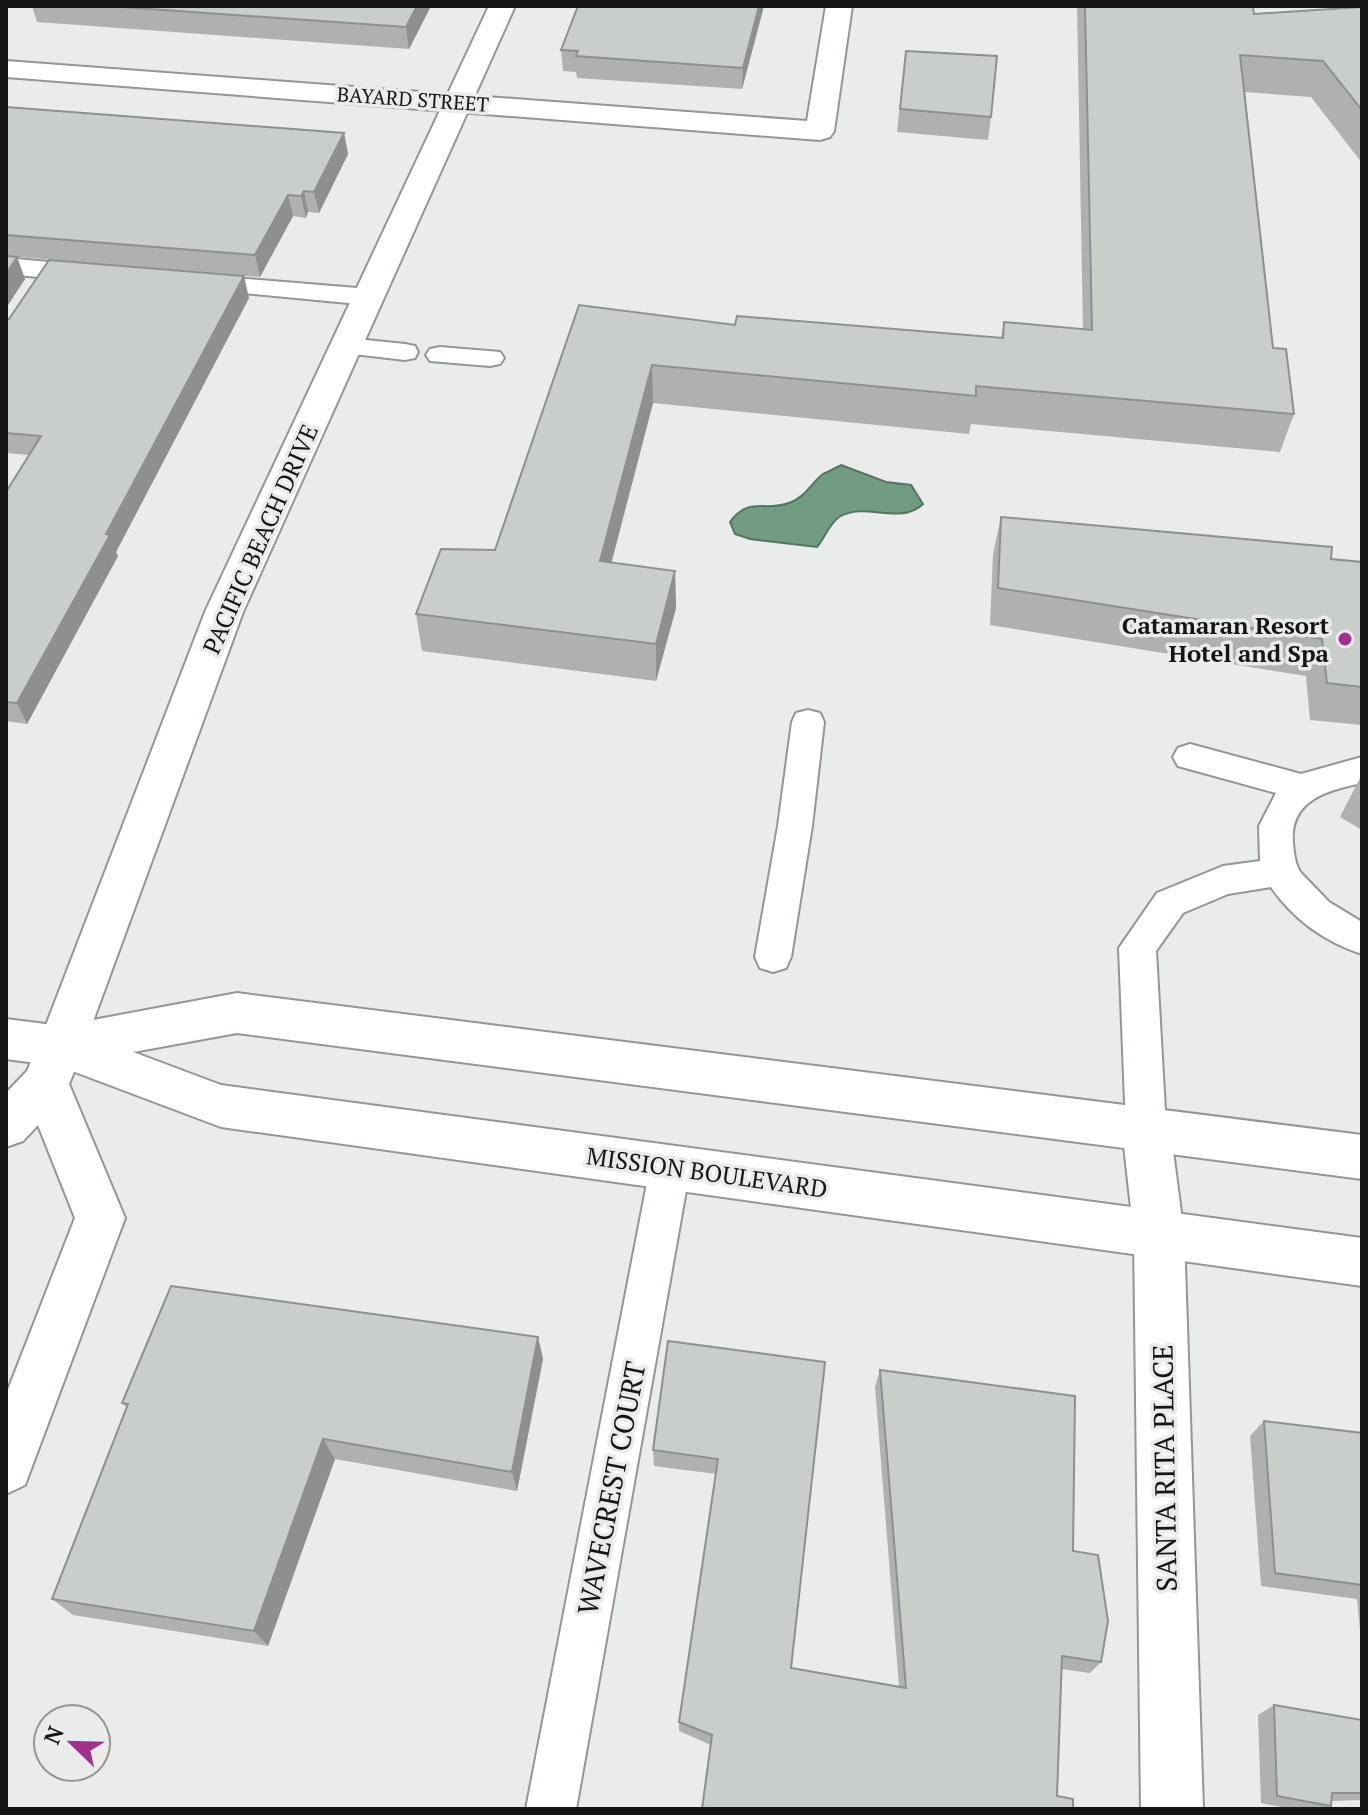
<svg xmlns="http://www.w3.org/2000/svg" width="1368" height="1815" viewBox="0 0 1368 1815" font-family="'PT Serif',serif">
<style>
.water{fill:#719c81;stroke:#557460;stroke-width:2}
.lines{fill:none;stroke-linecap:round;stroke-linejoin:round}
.service-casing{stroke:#939694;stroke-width:4}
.minor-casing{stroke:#939694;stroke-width:4}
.tertiary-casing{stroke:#939694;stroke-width:4}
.primary-casing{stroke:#939694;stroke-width:4}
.service{fill:#fff;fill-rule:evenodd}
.minor{fill:#fff;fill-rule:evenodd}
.tertiary{fill:#fff;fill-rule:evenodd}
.primary{fill:#fff;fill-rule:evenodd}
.wall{fill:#aeb1af}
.shaded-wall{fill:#8d908e}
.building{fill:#cacecb;stroke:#8d908e;stroke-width:2}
.poi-dot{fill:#a2318d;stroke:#e9ecea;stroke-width:3}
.labels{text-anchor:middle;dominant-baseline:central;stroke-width:7;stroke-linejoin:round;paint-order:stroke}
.far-street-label{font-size:20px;fill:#141514;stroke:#e9ecea}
.street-label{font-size:24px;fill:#141514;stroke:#e9ecea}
.poi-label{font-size:24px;font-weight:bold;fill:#141514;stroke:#e9ecea;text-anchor:end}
.near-street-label{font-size:28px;fill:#141514;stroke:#e9ecea}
</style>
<rect width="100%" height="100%" fill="#e9ecea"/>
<path class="water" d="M841,465L886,482L911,485L923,504C900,526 866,501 839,517C829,524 825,538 817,547L750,539L735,534L730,522C749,496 764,512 789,503C805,498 811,483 823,474C829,471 835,468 841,465Z"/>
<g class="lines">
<defs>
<g id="service">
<polygon points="6,258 92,266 101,269 105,274 101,279 92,282 6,274"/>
<polygon points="199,275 369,289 378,291 382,297 378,303 369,305 190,288 186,283 190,278"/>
<polygon points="346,338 405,344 415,346 418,352 415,358 405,360 336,352 333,346 336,340"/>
<polygon points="440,347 500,352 504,358 500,364 490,366 430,361 426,355 430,349"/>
<polygon points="808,710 820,713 824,722 812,826 791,957 786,968 773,972 760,968 755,957 778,826 792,722 796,713"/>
<path d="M1190,744L1301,774L1362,757V783C1328,790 1289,800 1293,843C1294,853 1295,865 1301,873L1329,902L1362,922V954C1325,942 1293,919 1271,887L1228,894L1183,913L1156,951L1166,1128L1160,1140L1146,1146L1132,1140L1126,1128L1119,948L1157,893L1223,866L1260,861L1259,826L1276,793L1178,766L1173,757L1178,748Z"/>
<polygon points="670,1150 684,1155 690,1168 576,1809 526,1809 650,1168 656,1155"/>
</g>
<g id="minor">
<polygon points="826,6 852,6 834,131 830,137 820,140 6,77 6,61 807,121"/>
<polygon points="54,1042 71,1048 78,1062 69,1084 125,1218 25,1485 6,1494 6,1395 75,1218 38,1125 23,1141 6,1147 6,1093 27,1071 37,1048"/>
<polygon points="1146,1106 1163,1113 1170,1128 1184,1235 1203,1809 1141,1809 1134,1235 1122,1128 1129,1113"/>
</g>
<polygon id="tertiary" points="489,6 515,6 243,612 84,1046 78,1060 61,1066 44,1060 38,1046 205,612"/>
<polygon id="primary" points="237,993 1362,1135 1362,1179 237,1033 133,1052 221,1085 1362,1238 1362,1286 221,1127 59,1066 6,1059 6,1019 61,1026"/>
</defs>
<use href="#service" class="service-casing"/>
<use href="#minor" class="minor-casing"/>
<use href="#tertiary" class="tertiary-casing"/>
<use href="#primary" class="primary-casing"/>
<use href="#service" class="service"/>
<use href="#minor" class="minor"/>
<use href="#tertiary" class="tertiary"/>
<use href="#primary" class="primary"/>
</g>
<g class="wall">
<polygon points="32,6 431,6 409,49 37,22"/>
<polygon points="764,6 742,89 577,78 576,72 563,71 561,50"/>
<polygon points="1077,6 1253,6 1254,14 1362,7 1362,163 1311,97 1245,92 1273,348 1294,414 1280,452 971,424 969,434 653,403 611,563 675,571 676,608 656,681 422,651 416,614 495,550 579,305 735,325 1001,338 1004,322 1083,329"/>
<polygon points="906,51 991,117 988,140 897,132"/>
<polygon points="6,107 344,133 348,154 319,213 308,212 306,218 293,216 260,277 8,256 17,257 25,279 6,308"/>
<polygon points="249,298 116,552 118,556 27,724 6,721 6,492 29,455 6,453 6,320"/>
<polygon points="1001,517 1362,562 1362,725 1310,720 1306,676 990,625 993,554"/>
<polygon points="1362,774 1362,830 1340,817"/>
<polygon points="538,1337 543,1359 517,1491 335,1459 268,1646 73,1615 52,1599 127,1408 122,1403"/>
<polygon points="825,1362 791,1668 899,1686 875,1387 880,1370 1073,1551 1101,1662 1090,1673 1061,1669 711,1745 679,1731 679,1722 716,1474 654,1466 653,1450"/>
<polygon points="1264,1421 1362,1433 1362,1651 1357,1599 1261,1586 1250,1436"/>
<polygon points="1274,1705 1362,1720 1362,1800 1331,1801 1331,1806 1324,1809 1292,1809 1261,1803 1258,1715"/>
</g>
<g class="shaded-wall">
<polygon points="417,6 431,6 409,49 406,27"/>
<polygon points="759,6 764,6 742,89 743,68"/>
<polygon points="344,133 348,154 319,213 314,192"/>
<polygon points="304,191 308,212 306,218 301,196"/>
<polygon points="288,195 293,216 260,277 255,255"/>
<polygon points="17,257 25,279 6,308 6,274"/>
<polygon points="244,276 249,298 116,552 118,556 27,724 17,703"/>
<polygon points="652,365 653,403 602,599 600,561"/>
<polygon points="675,571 676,608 656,681 656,644"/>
<polygon points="538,1337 543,1359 517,1491 512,1472"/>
<polygon points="323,1439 335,1459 268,1646 254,1631"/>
</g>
<g class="building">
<polygon points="107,6 417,6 406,27"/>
<polygon points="578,6 759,6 743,68 576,56 578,51 561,50"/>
<polygon points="1085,6 1253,6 1254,14 1362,7 1362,110 1323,61 1240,55 1273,348 1286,349 1294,414 976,386 976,396 652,365 600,561 675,571 656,644 416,614 441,549 495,550 579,305 735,325 737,316 1003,338 1004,322 1092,330"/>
<polygon points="906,51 997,56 991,117 900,109"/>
<polygon points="6,107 344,133 314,192 304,191 301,196 288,195 255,255 6,235"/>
<polygon points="6,256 17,257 6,274"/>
<polygon points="49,260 244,276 106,534 110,535 17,703 6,702 6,492 41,436 6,433 6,320 9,319"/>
<polygon points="1001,517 1332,547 1331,559 1362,562 1362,687 1327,683 1322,639 998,588"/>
<polygon points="171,1286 538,1337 512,1472 323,1439 254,1631 52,1599 128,1404 122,1403"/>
<polygon points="668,1341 825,1362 791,1668 906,1688 880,1370 1075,1396 1073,1551 1098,1555 1108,1621 1101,1662 1062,1656 1057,1796 1073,1799 1073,1809 702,1809 712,1735 679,1722 718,1459 653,1450"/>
<polygon points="1264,1421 1362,1433 1362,1585 1275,1573"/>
<polygon points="1274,1705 1362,1720 1362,1793 1332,1793 1331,1806 1277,1796"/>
</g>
<circle class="poi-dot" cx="1345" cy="639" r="8"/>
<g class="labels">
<g class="far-street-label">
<text transform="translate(413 99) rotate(4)">BAYARD STREET</text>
</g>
<g class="street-label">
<text transform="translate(260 539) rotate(-66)">PACIFIC BEACH DRIVE</text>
<text transform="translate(707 1172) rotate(8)">MISSION BOULEVARD</text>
</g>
<g class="poi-label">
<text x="1329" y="625">Catamaran Resort<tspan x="1329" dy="28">Hotel and Spa</tspan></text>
</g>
<g class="near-street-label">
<text transform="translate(1164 1468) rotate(-91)">SANTA RITA PLACE</text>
<text transform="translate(611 1488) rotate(-79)">WAVECREST COURT</text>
</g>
</g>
<rect width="1368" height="1815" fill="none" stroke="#141514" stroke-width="16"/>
<g transform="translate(72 1743) rotate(293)"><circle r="38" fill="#e9ecea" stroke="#949694" stroke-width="2"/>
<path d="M0-6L14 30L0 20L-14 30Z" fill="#a2318d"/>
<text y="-12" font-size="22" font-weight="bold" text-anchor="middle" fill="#141514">N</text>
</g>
</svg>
